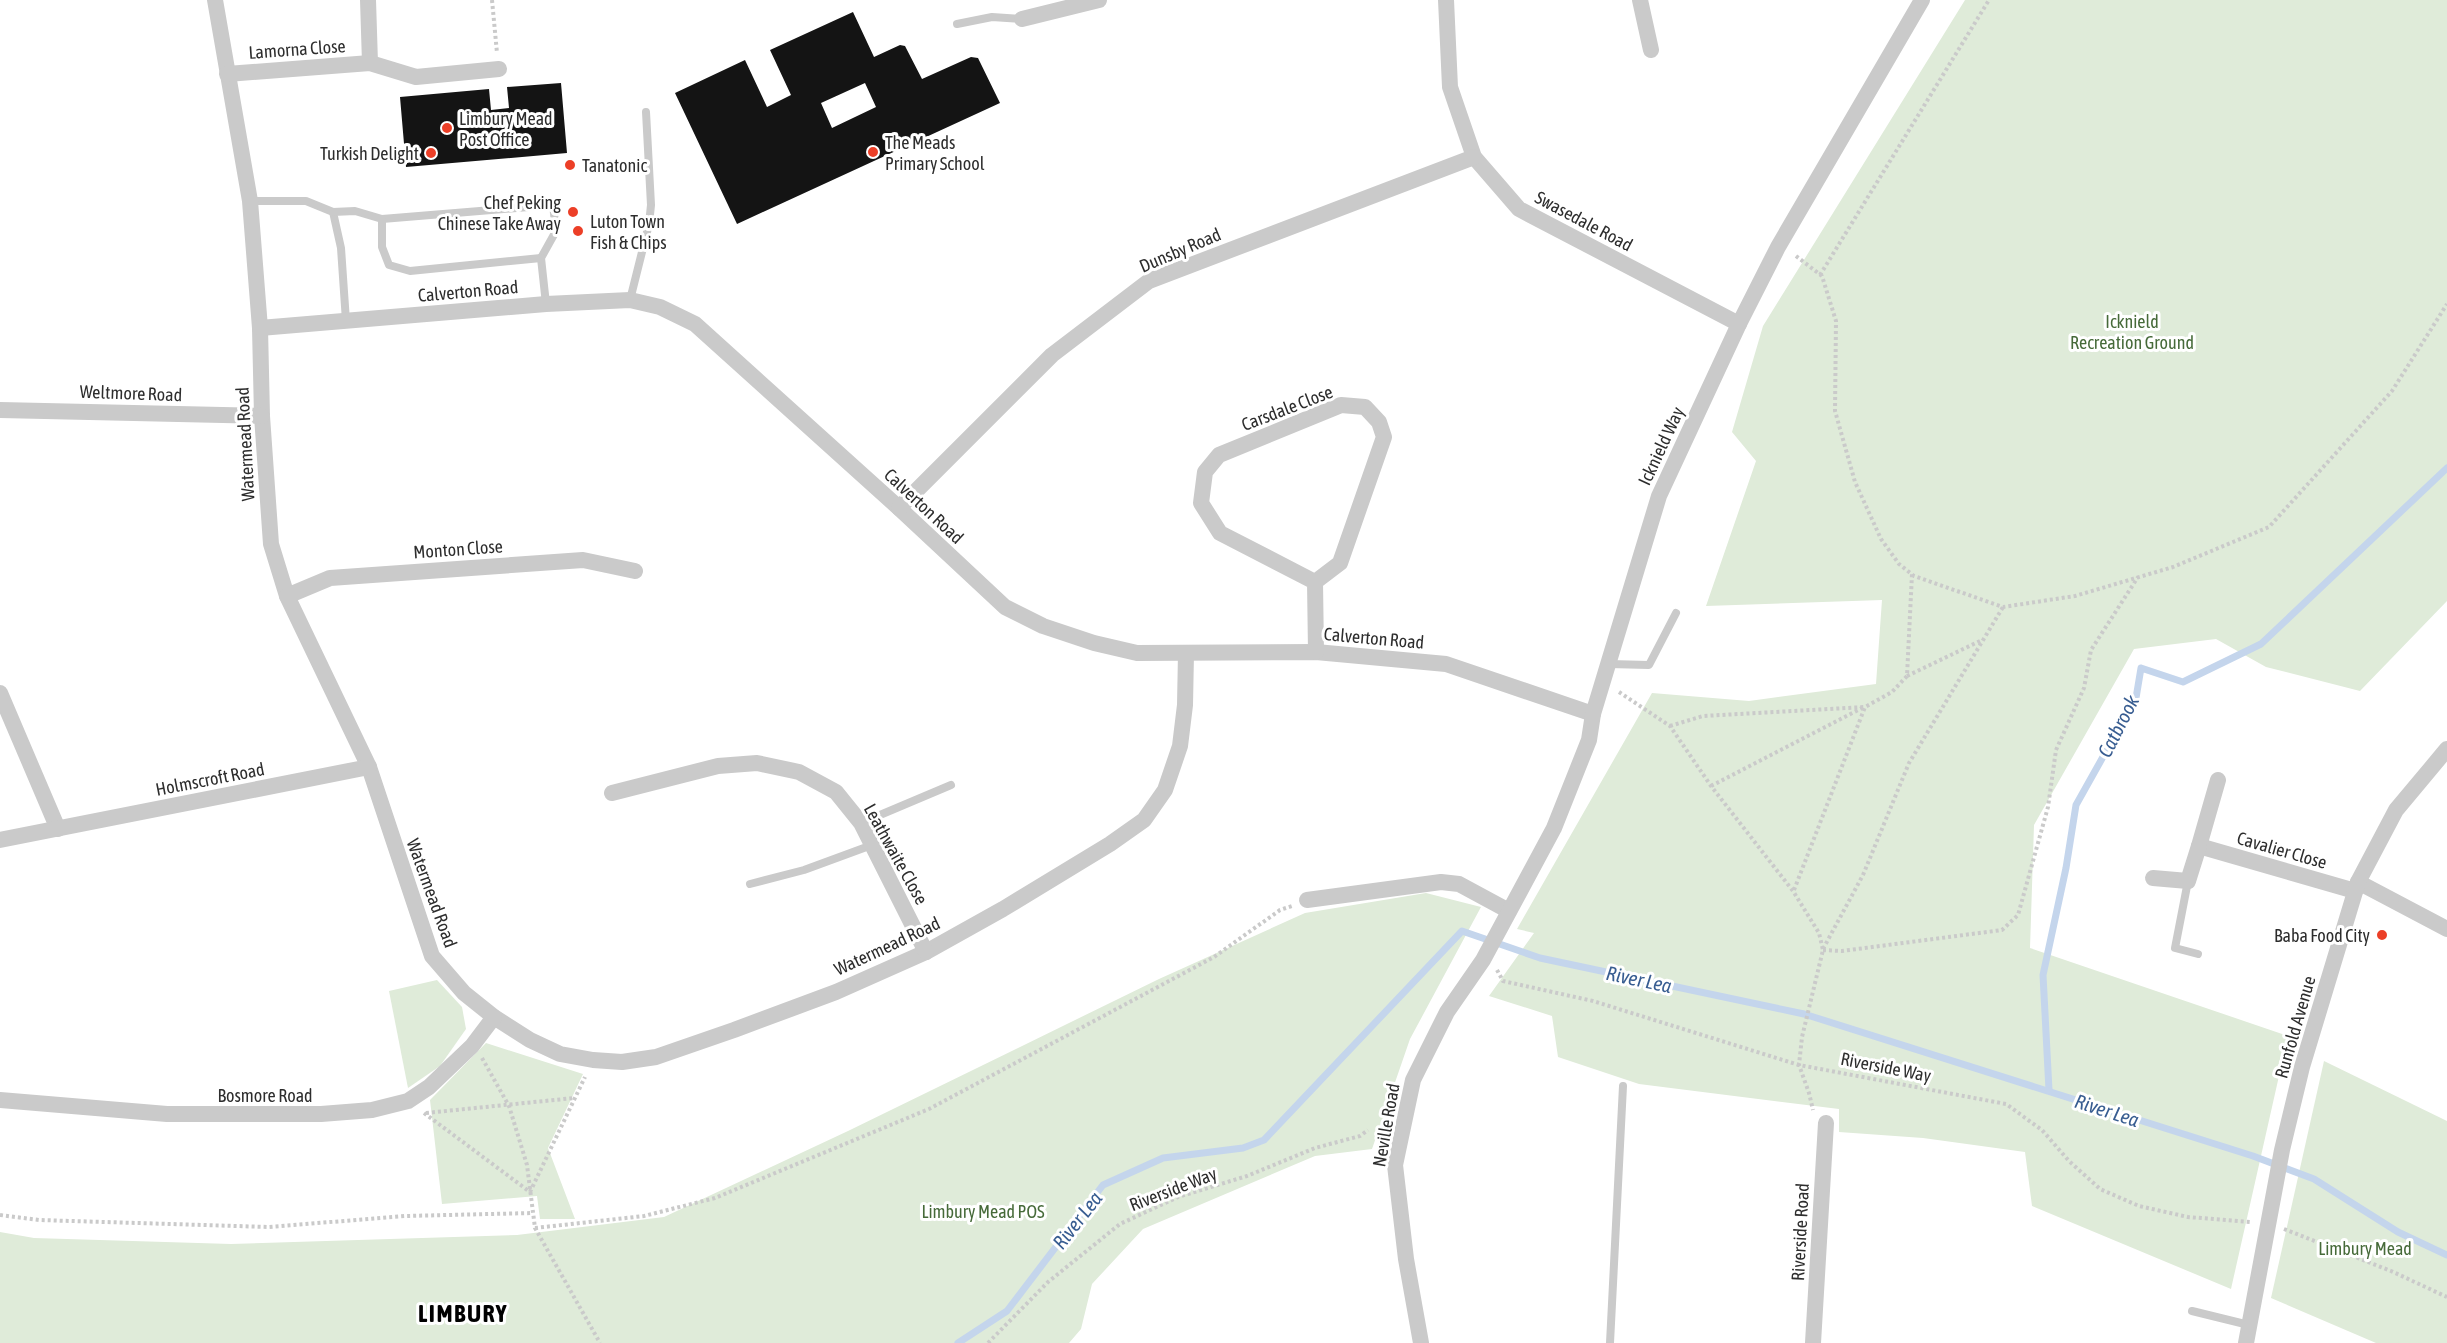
<svg xmlns="http://www.w3.org/2000/svg" width="2447" height="1343" viewBox="0 0 2447 1343" font-family="'Asap Condensed',sans-serif">
<style>
.green{fill:#dfebd9}
.lines{fill:none;stroke-linecap:round;stroke-linejoin:round}
.stream{stroke:#c4d5ec;stroke-width:7}
.building{fill:#141414;fill-rule:evenodd}
.path{stroke:#cacaca;stroke-width:4;stroke-dasharray:3 3;stroke-linecap:butt}
.service{stroke:#cacaca;stroke-width:8}
.minor{stroke:#cacaca;stroke-width:16}
.poi-dot{fill:#ec3f27;stroke:#fff;stroke-width:2}
.labels{text-anchor:middle;dominant-baseline:central;stroke-width:6;stroke-linejoin:round;paint-order:stroke}
.street-label{font-size:18px;fill:#2d2d2d;stroke:#fff}
.poi-label{font-size:18px;fill:#2d2d2d;stroke:#fff;text-anchor:start}
.park-label{font-size:18px;fill:#466a39;stroke:#fff}
.water-label{font-size:20px;font-style:italic;fill:#385d91;stroke:#fff}
.district-label{font-size:24px;font-weight:bold;letter-spacing:1.5px;fill:#000;stroke:#fff}
</style>
<rect width="100%" height="100%" fill="#fff"/>
<g class="green">
<polygon points="1965,0 2447,0 2447,601 2360,691 2266,667 2216,639 2134,649 2034,825 2030,948 2288,1036 2231,1289 2032,1206 2025,1152 1923,1138 1839,1132 1839,1109 1639,1084 1558,1057 1552,1016 1489,996 1534,933 1517,929 1652,693 1749,701 1876,684 1882,600 1706,606 1756,461 1732,432 1763,326"/>
<polygon points="1426,893 1481,907 1410,1039 1372,1149 1315,1156 1143,1229 1092,1284 1081,1329 1069,1343 0,1343 0,1232 34,1238 231,1244 517,1235 664,1217 848,1131 1159,979 1305,913"/>
<polygon points="437,980 462,1007 466,1029 440,1066 408,1088 389,991"/>
<polygon points="486,1043 583,1074 548,1148 575,1219 540,1219 537,1196 442,1204 430,1100"/>
<polygon points="2324,1061 2447,1121 2447,1343 2376,1343 2271,1298"/>
</g>
<g class="lines">
<g class="stream">
<polyline points="2049,1090 2043,975 2066,868 2076,805 2136,698 2141,668 2183,682 2261,644 2447,468"/>
<polyline points="958,1343 1007,1311 1103,1185 1163,1158 1243,1148 1264,1140 1462,931 1540,958 1804,1014 2253,1156 2314,1179 2398,1232 2447,1255"/>
</g>
</g>
<g class="building">
<path d="M853,12L874,57L900,45L905,46L922,79L971,57L978,58L1000,103L737,224L675,93L745,60L767,107L791,95L770,50ZM865,83L876,107L832,128L821,103Z"/>
<polygon points="561,83 567,153 406,167 400,97 489,89 491,110 509,108 507,87"/>
</g>
<g class="lines">
<g class="path">
<polyline points="492,0 497,53"/>
<polyline points="1796,256 1822,276 1836,321 1835,411 1855,482 1881,539 1899,564 1914,576 2003,607 2075,596 2173,567 2269,527 2392,391 2447,304"/>
<polyline points="1820,275 1989,0"/>
<polyline points="1907,676 1982,640"/>
<polyline points="1619,692 1670,726 1711,786 1793,891 1819,933 1823,950 1802,1037 1799,1065 1809,1093 1813,1110"/>
<polyline points="1670,726 1703,716 1865,707"/>
<polyline points="1711,786 1862,708"/>
<polyline points="1794,890 1865,707 1892,692 1907,676 1912,574"/>
<polyline points="1823,949 1863,875 1909,763 2003,607"/>
<polyline points="1823,950 1842,951 2002,930 2018,915 2048,807 2056,750 2084,688 2091,650 2138,577"/>
<polyline points="1497,970 1503,981 1593,1001 1799,1065 2006,1104 2042,1130 2069,1161 2100,1189 2139,1206 2188,1217 2251,1222"/>
<polyline points="482,1058 509,1106 527,1165 535,1228 600,1343"/>
<polyline points="424,1113 530,1192 585,1077"/>
<polyline points="426,1113 574,1098"/>
<polyline points="0,1215 39,1220 269,1227 405,1216 533,1213"/>
<polyline points="535,1228 644,1216 715,1198 929,1109 1214,957 1280,910 1292,906"/>
<polyline points="2284,1229 2391,1271 2447,1297"/>
<polyline points="988,1343 1048,1282 1120,1224 1178,1197 1247,1176 1315,1148 1360,1136 1368,1130"/>
</g>
<g class="service">
<polyline points="957,24 992,17 1022,19"/>
<polyline points="250,201 306,201 333,212 341,248 346,321"/>
<polyline points="333,212 355,211 382,219 553,205 556,231 541,258 546,304"/>
<polyline points="382,219 382,247 389,265 410,271 541,258"/>
<polyline points="630,300 649,224 651,205 646,112"/>
<polyline points="1609,664 1649,665 1676,613"/>
<polyline points="861,823 951,785"/>
<polyline points="2188,881 2175,948 2198,954"/>
<polyline points="750,884 804,870 872,845"/>
<polyline points="2192,1311 2249,1325"/>
<polyline points="1610,1343 1623,1086"/>
</g>
<g class="minor">
<polyline points="215,0 250,201 260,328 262,416 271,544 287,596 369,767 432,956 464,993 494,1017 530,1040 560,1054 593,1060 622,1062 656,1057 734,1030 836,992 926,952 1003,909 1110,844 1144,820 1165,790 1180,746 1185,705 1186,653"/>
<polyline points="368,0 370,63"/>
<polyline points="1446,0 1450,87 1474,157 1519,209 1739,324"/>
<polyline points="1640,0 1651,50"/>
<polyline points="1022,19 1099,0"/>
<polyline points="227,74 370,63 416,77 499,69"/>
<polyline points="260,328 546,304 630,300 660,307 695,324 899,508 1005,607 1043,626 1094,643 1137,653 1316,652 1446,664 1593,714"/>
<polyline points="0,410 262,416"/>
<polyline points="899,508 1052,355 1149,281 1474,157"/>
<polyline points="1315,582 1340,563 1384,437 1379,422 1365,407 1341,405 1219,455 1205,472 1201,503 1220,533 1315,582 1316,652"/>
<polyline points="287,596 330,578 583,560 635,571"/>
<polyline points="0,693 58,829"/>
<polyline points="2218,780 2199,846 2355,891"/>
<polyline points="612,793 718,766 757,763 799,772 836,792 861,823 926,952"/>
<polyline points="0,840 369,767"/>
<polyline points="2153,878 2188,881 2199,846"/>
<polyline points="2358,882 2447,929"/>
<polyline points="1307,900 1441,882 1459,884 1509,911"/>
<polyline points="0,1100 167,1114 321,1114 372,1110 408,1101 429,1087 472,1046 494,1017"/>
<polyline points="1421,1343 1406,1259 1395,1165 1413,1080 1447,1012 1483,960 1554,828 1589,740 1593,714 1659,496 1739,324 1778,247 1922,0"/>
<polyline points="1813,1343 1826,1123"/>
<polyline points="2246,1343 2282,1150 2302,1067 2358,882 2396,810 2447,749"/>
</g>
</g>
<g class="poi-dot">
<circle cx="447" cy="128" r="6"/>
<circle cx="873" cy="152" r="6"/>
<circle cx="431" cy="153" r="6"/>
<circle cx="570" cy="165" r="6"/>
<circle cx="573" cy="212" r="6"/>
<circle cx="578" cy="231" r="6"/>
<circle cx="2382" cy="935" r="6"/>
</g>
<g class="labels">
<g class="street-label">
<text transform="translate(297 49) rotate(-4)">Lamorna Close</text>
<text transform="translate(1584 221) rotate(28)">Swasedale Road</text>
<text transform="translate(1180 250) rotate(-23)">Dunsby Road</text>
<text transform="translate(468 291) rotate(-5)">Calverton Road</text>
<text transform="translate(131 393) rotate(2)">Weltmore Road</text>
<text transform="translate(1287 408) rotate(-21)">Carsdale Close</text>
<text transform="translate(245 444) rotate(-93)">Watermead Road</text>
<text transform="translate(1661 446) rotate(-65)">Icknield Way</text>
<text transform="translate(924 506) rotate(43)">Calverton Road</text>
<text transform="translate(458 549) rotate(-4)">Monton Close</text>
<text transform="translate(1374 638) rotate(5)">Calverton Road</text>
<text transform="translate(210 779) rotate(-11)">Holmscroft Road</text>
<text transform="translate(2282 850) rotate(16)">Cavalier Close</text>
<text transform="translate(896 854) rotate(61)">Leathwaite Close</text>
<text transform="translate(432 893) rotate(70)">Watermead Road</text>
<text transform="translate(887 946) rotate(-25)">Watermead Road</text>
<text transform="translate(2295 1027) rotate(-74)">Runfold Avenue</text>
<text transform="translate(1886 1067) rotate(11)">Riverside Way</text>
<text x="265" y="1095">Bosmore Road</text>
<text transform="translate(1386 1125) rotate(-80)">Neville Road</text>
<text transform="translate(1173 1189) rotate(-21)">Riverside Way</text>
<text transform="translate(1800 1232) rotate(-87)">Riverside Road</text>
</g>
<g class="poi-label">
<text x="459" y="118">Limbury Mead<tspan x="459" dy="21">Post Office</tspan></text>
<text x="885" y="142">The Meads<tspan x="885" dy="21">Primary School</tspan></text>
<text x="419" y="153" text-anchor="end">Turkish Delight</text>
<text x="582" y="165">Tanatonic</text>
<text x="561" y="202" text-anchor="end">Chef Peking<tspan x="561" dy="21">Chinese Take Away</tspan></text>
<text x="590" y="221">Luton Town<tspan x="590" dy="21">Fish &amp; Chips</tspan></text>
<text x="2370" y="935" text-anchor="end">Baba Food City</text>
</g>
<g class="park-label">
<text x="2132" y="321">Icknield<tspan x="2132" dy="21">Recreation Ground</tspan></text>
<text x="983" y="1211">Limbury Mead POS</text>
<text x="2365" y="1248">Limbury Mead</text>
</g>
<g class="water-label">
<text transform="translate(2118 726) rotate(-63)">Catbrook</text>
<text transform="translate(1639 979) rotate(12)">River Lea</text>
<text transform="translate(2107 1110) rotate(18)">River Lea</text>
<text transform="translate(1077 1220) rotate(-52)">River Lea</text>
</g>
<g class="district-label">
<text x="463" y="1313">LIMBURY</text>
</g>
</g>
</svg>
